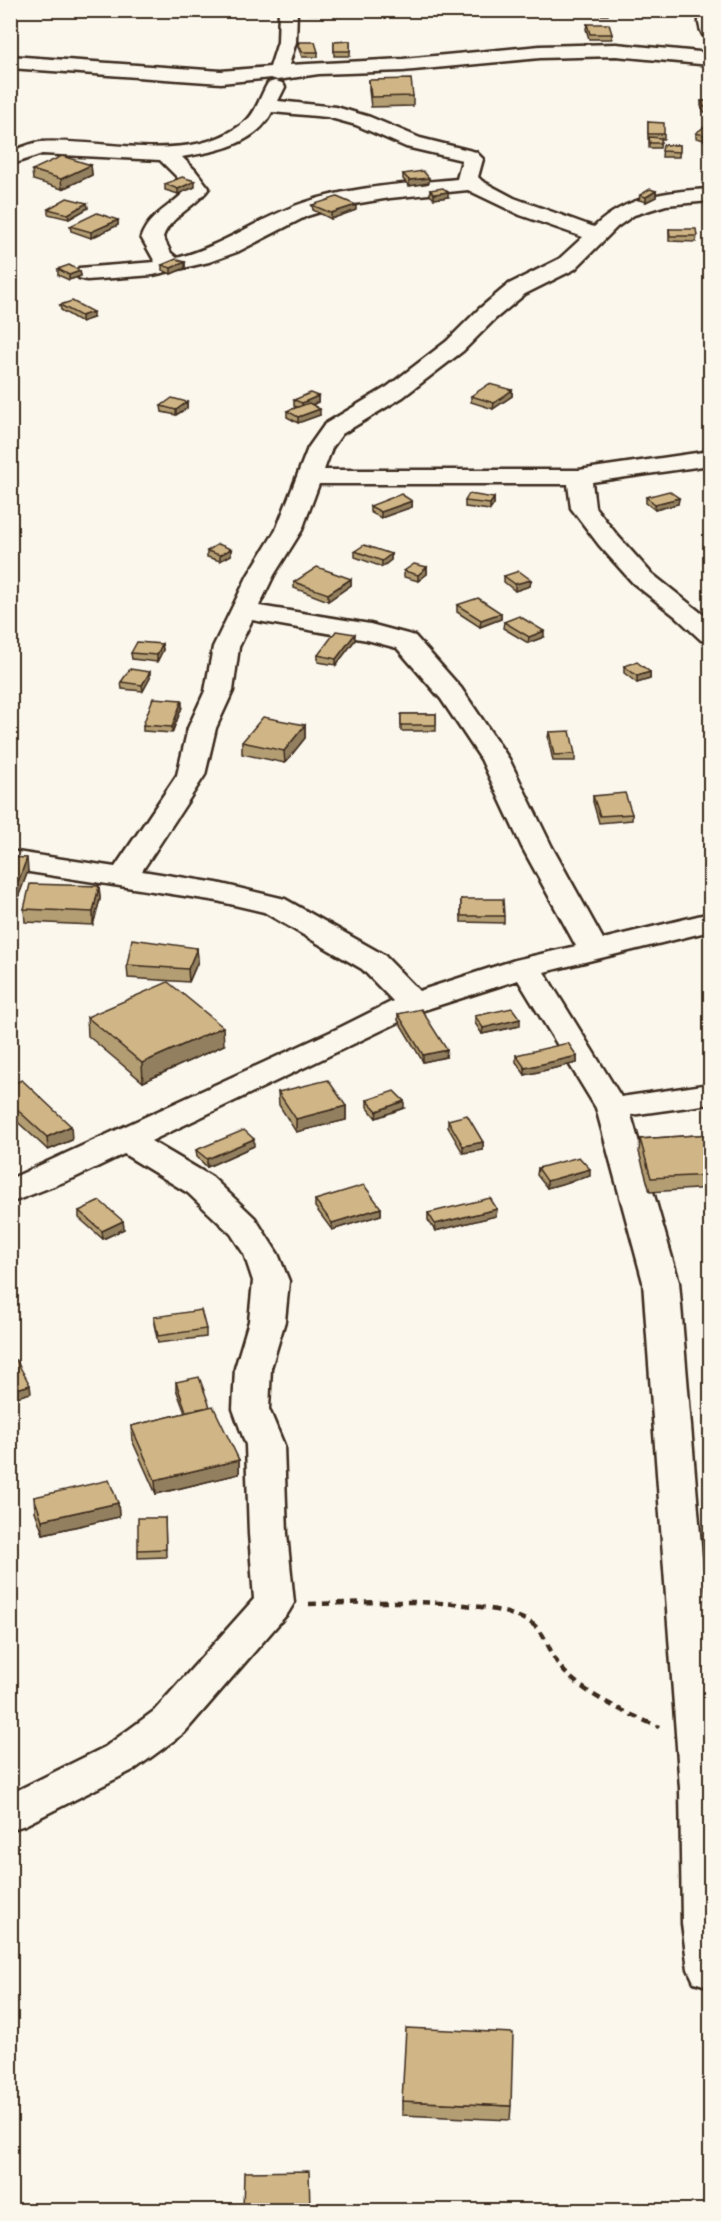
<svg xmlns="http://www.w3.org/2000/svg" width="721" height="2221" viewBox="0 0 721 2221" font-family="'Comic Neue',sans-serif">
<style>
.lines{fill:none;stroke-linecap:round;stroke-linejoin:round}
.minor-casing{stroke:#3b2a1e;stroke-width:5}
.path{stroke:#3b2a1e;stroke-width:4.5;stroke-dasharray:8 6;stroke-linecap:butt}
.minor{fill:#fbf7ec;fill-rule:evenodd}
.wall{fill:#b39d73;stroke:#3b2a1e;stroke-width:1.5}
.shaded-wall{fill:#927f5e;stroke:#3b2a1e;stroke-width:1.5}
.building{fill:#d0b686;stroke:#3b2a1e;stroke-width:1.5}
</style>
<rect width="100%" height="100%" fill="#fbf7ec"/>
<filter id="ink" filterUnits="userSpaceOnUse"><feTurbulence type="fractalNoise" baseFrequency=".0167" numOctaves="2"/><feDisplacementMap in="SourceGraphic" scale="12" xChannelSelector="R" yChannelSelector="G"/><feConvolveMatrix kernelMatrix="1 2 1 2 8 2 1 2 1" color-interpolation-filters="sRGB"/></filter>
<g filter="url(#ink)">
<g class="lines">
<defs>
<g id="minor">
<polygon points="279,10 297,10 296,42 289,65 403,59 540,46 616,44 710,53 710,65 616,56 540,58 403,71 319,74 277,80 271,78 221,83 10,68 10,56 221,71 270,67 278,42"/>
<path d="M701,10H710V36L703,35C699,28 697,18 701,10Z"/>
<path d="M275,81L282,83L285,87L278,101L336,107L370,117L420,138L476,152L483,159L478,177L482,181L514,198L594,227C626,196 668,191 710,189V201L666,205L634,215L617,227L575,269L525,294L495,319L463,351L403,397L342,434L332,448L324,470H579L710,451V465L592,482L595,507L617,535L651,573L710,620V642L701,640L675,616L633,583L599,545L571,508L568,484H319L302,530L274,575L259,606L370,624L415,636L461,688L509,759L552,847L603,939L710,913V931L544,972L621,1097L710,1084V1104L631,1115L679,1282L710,1654V1987L694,1982L688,1969L682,1924L680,1788L643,1282L596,1108L518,980L424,1010L151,1141L212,1177L255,1218L278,1254L289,1281L285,1321L271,1368L269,1409L284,1445L287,1534L294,1603L288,1613L184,1733L135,1769L25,1825L10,1830V1794L105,1747L154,1711L254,1599L249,1534L246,1445L233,1409L235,1368L249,1321L253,1281L244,1254L231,1234L188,1193L124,1154L74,1178L10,1203V1179L341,1027L393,1001L362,969L264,912L217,901L10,869V851L115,867L177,775L188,728L205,691L213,647L248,575L276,530L308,448L325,424L387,387L447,341L479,309L509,284L559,259L583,237L520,215L468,190L390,198L336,207L307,216L237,252L209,262L153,275L87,280L79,278L76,273L79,268L155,262L141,237C150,213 173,206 188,188L160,160L42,154L10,165V152C20,148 31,143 41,142C105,138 195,168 248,119C257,110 261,94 268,83ZM272,112L327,117L356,125L406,147L462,160L457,179C406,184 353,186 303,203C259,218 222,246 177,258L171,253L163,237C170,216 196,207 209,188L195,170L182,157C214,152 256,145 272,112ZM252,620L367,640L397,648L441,699L481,759L522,847L576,946L515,960L419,991L384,955L285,899L217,883L142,871L205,775L216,728L233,691L239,647Z"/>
</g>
</defs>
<use href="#minor" class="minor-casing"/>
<path class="path" d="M309,1604C367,1603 482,1594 531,1623C546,1632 550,1655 561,1668C586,1696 625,1712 659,1727"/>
<use href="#minor" class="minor"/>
</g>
<g class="wall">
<polygon points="299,10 329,10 328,14 299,13"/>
<polygon points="588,10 608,10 608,15 589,15"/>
<polygon points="587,24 612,34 612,39 589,39 586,29"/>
<polygon points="350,41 350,56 334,56 334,42"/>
<polygon points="298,42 318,52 318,57 302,57 298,47"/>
<polygon points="369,80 413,96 413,106 371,107 369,90"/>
<polygon points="701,101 711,101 711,112 704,112 701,106"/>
<polygon points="648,122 664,134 664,139 661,139 660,148 649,148 649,139 648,139"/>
<polygon points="711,128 711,135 704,140 696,138 696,133"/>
<polygon points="663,145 680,145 679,157 662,157"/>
<polygon points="91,165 92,175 62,189 33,180 32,170"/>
<polygon points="403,174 429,183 409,186 403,179"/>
<polygon points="165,184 195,187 178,194 165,190"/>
<polygon points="430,190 448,197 434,199 430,195"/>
<polygon points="656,191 656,197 646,202 639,200 640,195"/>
<polygon points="87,203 88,208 69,219 48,214 48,209"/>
<polygon points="312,205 356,210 331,219 313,210"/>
<polygon points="118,220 118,225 91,238 71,231 70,226"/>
<polygon points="669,229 697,236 696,242 669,241"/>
<polygon points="185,262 185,268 171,274 162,270 162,265"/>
<polygon points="58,269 80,271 81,276 69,280 58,275"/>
<polygon points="60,305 93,318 81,322 61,310"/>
<polygon points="512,390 512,396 493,409 471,402 471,396"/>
<polygon points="318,396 318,402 312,405 320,415 298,423 287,417 287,411 297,407 294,406 294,400"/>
<polygon points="187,402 187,408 176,415 162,412 161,406"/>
<polygon points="646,497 679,498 678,504 655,510 646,503"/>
<polygon points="494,498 494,504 490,510 465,507 465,501"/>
<polygon points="412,501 412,507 381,518 370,512 370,506"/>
<polygon points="231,549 231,555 220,561 207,557 207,551"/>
<polygon points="355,551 391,554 391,560 382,567 355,557"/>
<polygon points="427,567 427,574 418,581 404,577 404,571"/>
<polygon points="504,576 531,580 530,586 515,591 504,582"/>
<polygon points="351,579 351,585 328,601 294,588 294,582"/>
<polygon points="457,605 501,613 501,619 480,627 457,612"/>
<polygon points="504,622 544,637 528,643 503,628"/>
<polygon points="355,640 336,665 318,662 318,655"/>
<polygon points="162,644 163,650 157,662 132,659 131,653"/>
<polygon points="624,666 650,672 650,679 637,683 624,673"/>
<polygon points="150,678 143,691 122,689 121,682"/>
<polygon points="182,707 172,733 143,731 143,725"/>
<rect x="401" y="714" width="35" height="17"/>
<polygon points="305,725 305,738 285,763 242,754 242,742"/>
<polygon points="549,732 575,754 575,761 553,761 548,738"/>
<polygon points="593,796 632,814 632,820 599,823 593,802"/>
<polygon points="10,857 28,871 14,908 10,907"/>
<polygon points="99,886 100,899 93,925 25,922 24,909"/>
<polygon points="461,899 504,916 504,923 461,922"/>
<polygon points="197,948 198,961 189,982 128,978 127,965"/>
<polygon points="398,1014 446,1057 423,1062 398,1020"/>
<polygon points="475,1016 520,1026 482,1034 475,1023"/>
<polygon points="87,1017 224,1045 143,1082 88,1036"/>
<polygon points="516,1055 577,1056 577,1063 525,1075 516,1062"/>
<polygon points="10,1085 72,1140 48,1150 10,1115"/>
<polygon points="278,1092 346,1106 346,1120 296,1132 279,1105"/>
<polygon points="367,1100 404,1108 376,1118 367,1107"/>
<polygon points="448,1120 483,1142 483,1150 463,1153 448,1127"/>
<polygon points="711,1134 711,1188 650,1192 639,1152 640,1139"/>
<polygon points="254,1146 207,1167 197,1157 196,1150"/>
<polygon points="538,1168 590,1176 547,1188 537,1175"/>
<polygon points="315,1200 381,1208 381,1215 332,1230 315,1207"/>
<polygon points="497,1209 496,1216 435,1231 428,1220 428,1213"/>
<polygon points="79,1211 123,1221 124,1229 103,1239 79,1218"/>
<polygon points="154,1317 206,1329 206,1337 158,1343 154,1324"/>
<polygon points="176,1382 210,1407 239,1460 239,1474 156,1494 132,1440 131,1426 185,1413 176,1389"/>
<polygon points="34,1497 118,1503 119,1517 43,1534 35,1511"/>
<polygon points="165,1518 166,1557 138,1558 138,1550"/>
<polygon points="402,2101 511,2106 510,2120 402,2115"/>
</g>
<g class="shaded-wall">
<polygon points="711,130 711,135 704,140 704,135"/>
<polygon points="91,165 92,175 62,189 61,179"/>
<polygon points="429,178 429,183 409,186 409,180"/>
<polygon points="195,181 195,187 178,194 178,189"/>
<polygon points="656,191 656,197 646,202 646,197"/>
<polygon points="448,192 448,197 434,199 434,194"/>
<polygon points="87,203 88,208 69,219 68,214"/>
<polygon points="356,205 356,210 331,219 331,213"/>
<polygon points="118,220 118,225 91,238 91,232"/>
<polygon points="185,262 185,268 171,274 171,268"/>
<polygon points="80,271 81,276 69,280 69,275"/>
<polygon points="93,312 93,318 81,322 81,316"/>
<polygon points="512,390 512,396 493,409 494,403"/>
<polygon points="318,396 318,402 302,409 302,403"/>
<polygon points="187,402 187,408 176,415 176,410"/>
<polygon points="320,409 320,415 298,423 298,417"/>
<polygon points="494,498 494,504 490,510 490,504"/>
<polygon points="679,498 678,504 655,510 655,504"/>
<polygon points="412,501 412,507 381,518 381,512"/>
<polygon points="231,549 231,555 220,561 220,555"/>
<polygon points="391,554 391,560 382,567 382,561"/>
<polygon points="427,567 427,574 418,581 418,575"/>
<polygon points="351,579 351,585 328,601 328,594"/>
<polygon points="531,580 530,586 515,591 515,584"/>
<polygon points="501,613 501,619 480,627 481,620"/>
<polygon points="544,631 544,637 528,643 529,637"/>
<polygon points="355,634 355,640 336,665 336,659"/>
<polygon points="162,644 163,650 157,662 157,655"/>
<polygon points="150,672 150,678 143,691 142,685"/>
<polygon points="650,672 650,679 637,683 637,676"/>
<polygon points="182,700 182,707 172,733 172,727"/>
<polygon points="305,725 305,738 285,763 284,751"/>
<polygon points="27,858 28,871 14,908 13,895"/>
<polygon points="99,886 100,899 93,925 93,912"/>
<polygon points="197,948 198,961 189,982 188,969"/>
<polygon points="520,1019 520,1026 482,1034 483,1028"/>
<polygon points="223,1027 224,1045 143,1082 142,1063"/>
<polygon points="447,1050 446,1057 423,1062 423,1055"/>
<polygon points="577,1056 577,1063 525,1075 525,1068"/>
<polygon points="404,1101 404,1108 376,1118 377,1111"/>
<polygon points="346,1106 346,1120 296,1132 296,1119"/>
<polygon points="71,1126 72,1140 48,1150 47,1137"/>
<polygon points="254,1139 254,1146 207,1167 207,1159"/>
<polygon points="483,1142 483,1150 463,1153 463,1146"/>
<polygon points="590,1169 590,1176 547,1188 547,1181"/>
<polygon points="381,1208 381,1215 332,1230 332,1223"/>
<polygon points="497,1209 496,1216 435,1231 435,1224"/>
<polygon points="123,1221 124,1229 103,1239 102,1231"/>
<polygon points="30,1385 31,1393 10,1399 10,1391"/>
<polygon points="239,1460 239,1474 156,1494 155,1480"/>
<polygon points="118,1503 119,1517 43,1534 42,1520"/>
</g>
<g class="building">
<polygon points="587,24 609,24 612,34 590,34"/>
<polygon points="350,41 350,51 334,51 334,42"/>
<polygon points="298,42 315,42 318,52 302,52"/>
<polygon points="411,79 413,96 371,97 369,80"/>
<polygon points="701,101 711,101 711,107 704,107"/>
<polygon points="648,122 664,123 664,134 648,134"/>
<polygon points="704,127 711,128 711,130 704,135 696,133"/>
<polygon points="649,137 661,138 661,143 650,143"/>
<polygon points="663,145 680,145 680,152 662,151"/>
<polygon points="62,156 91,165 61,179 32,170"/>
<polygon points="423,171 429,178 409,180 403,174"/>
<polygon points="182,177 195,181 178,189 165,184"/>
<polygon points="443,188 448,192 434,194 430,190"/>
<polygon points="650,189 656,191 646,197 640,195"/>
<polygon points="337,197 356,205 331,213 312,205"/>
<polygon points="67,198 87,203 68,214 48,209"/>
<polygon points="97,213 118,220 91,232 70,226"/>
<polygon points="669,229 696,229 697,236 670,236"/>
<polygon points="176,259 185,262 171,268 162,265"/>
<polygon points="69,265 80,271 69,275 58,269"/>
<polygon points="72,301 93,312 81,316 60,305"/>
<polygon points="489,384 512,390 494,403 471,396"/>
<polygon points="310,393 318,396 302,403 294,400"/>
<polygon points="172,398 187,402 176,410 161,406"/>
<polygon points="309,403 320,409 298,417 287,411"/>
<polygon points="669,491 679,498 655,504 646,497"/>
<polygon points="401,494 412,501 381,512 370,506"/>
<polygon points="469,494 494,498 490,504 465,501"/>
<polygon points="218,544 231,549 220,555 207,551"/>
<polygon points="364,545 391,554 382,561 355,551"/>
<polygon points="414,564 427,567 418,575 404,571"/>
<polygon points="317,567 351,579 328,594 294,582"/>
<polygon points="519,571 531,580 515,584 504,576"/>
<polygon points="478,598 501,613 481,620 457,605"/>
<polygon points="519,616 544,631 529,637 504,622"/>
<polygon points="336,631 355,634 336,659 318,655"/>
<polygon points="137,642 162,644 157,655 131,653"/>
<polygon points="637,662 650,672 637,676 624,666"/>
<polygon points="130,669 150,672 142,685 121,682"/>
<polygon points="153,698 182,700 172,727 143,725"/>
<rect x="401" y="714" width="35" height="11"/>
<polygon points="263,717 305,725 284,751 242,742"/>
<polygon points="570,731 575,754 554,755 549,732"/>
<polygon points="625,793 632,814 600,816 593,796"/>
<polygon points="10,857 27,858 13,895 10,895"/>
<polygon points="30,884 99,886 93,912 24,909"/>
<polygon points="461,899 503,899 504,916 461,916"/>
<polygon points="132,939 197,948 188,969 127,965"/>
<polygon points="168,982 223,1027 142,1063 87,1017"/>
<polygon points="512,1008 520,1019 483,1028 475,1016"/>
<polygon points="421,1009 447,1050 423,1055 398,1014"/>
<polygon points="568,1043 577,1056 525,1068 516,1055"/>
<polygon points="22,1080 71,1126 47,1137 10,1103 10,1085"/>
<polygon points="328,1080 346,1106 296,1119 278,1092"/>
<polygon points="394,1091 404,1101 377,1111 367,1100"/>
<polygon points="467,1115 483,1142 463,1146 448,1120"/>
<polygon points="244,1130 254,1139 207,1159 196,1150"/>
<polygon points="711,1134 711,1175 651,1178 640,1139"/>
<polygon points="579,1157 590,1169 547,1181 538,1168"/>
<polygon points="364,1185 381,1208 332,1223 315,1200"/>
<polygon points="490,1198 497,1209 435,1224 428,1213"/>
<polygon points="100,1201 123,1221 102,1231 79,1211"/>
<polygon points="201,1310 206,1329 158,1336 154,1317"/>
<polygon points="16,1360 30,1385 10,1391 10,1362"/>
<polygon points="199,1377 210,1407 186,1411 176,1382"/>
<polygon points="213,1406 239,1460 155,1480 131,1426"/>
<polygon points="109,1480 118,1503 42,1520 34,1497"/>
<polygon points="138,1518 165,1518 166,1549 138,1550"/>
<polygon points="406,2028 513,2033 511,2106 402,2101"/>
<polygon points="309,2171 310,2210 243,2211 244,2172"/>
</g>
</g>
<rect width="721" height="2221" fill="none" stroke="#fbf7ec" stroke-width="36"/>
<rect x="18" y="18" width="685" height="2185" fill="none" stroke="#3b2a1e" stroke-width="2" filter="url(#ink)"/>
</svg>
